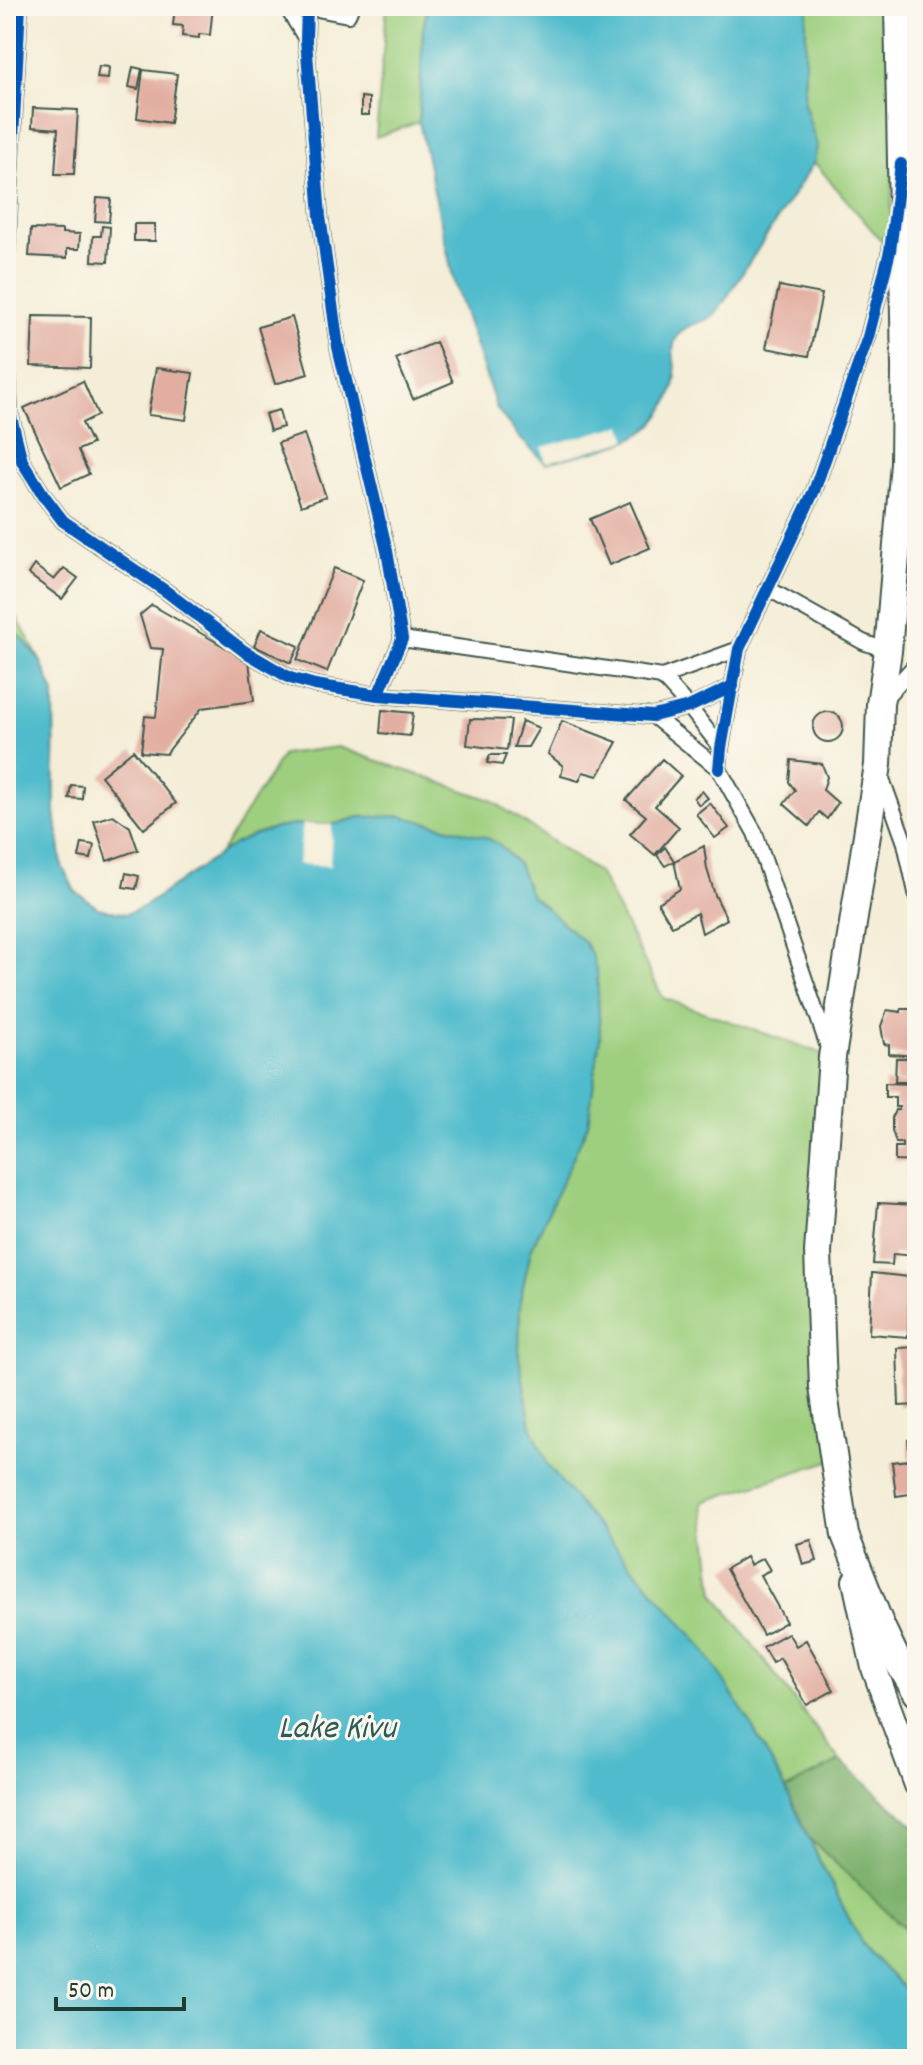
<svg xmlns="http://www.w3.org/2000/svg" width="923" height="2065" viewBox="0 0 923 2065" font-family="Dekko,sans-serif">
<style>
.green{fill:#9ecf7f;stroke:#5e865a;stroke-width:2}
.forest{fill:#7eb26e;stroke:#4e7851;stroke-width:2}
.water{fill:#50bbcc;stroke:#387c80;stroke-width:2}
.pier{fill:#f4edd7}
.building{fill:#e2aea1}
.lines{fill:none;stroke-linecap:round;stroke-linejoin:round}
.street-casing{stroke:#3f574c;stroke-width:18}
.primary-casing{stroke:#3f574c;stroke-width:28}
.highway-casing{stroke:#3f574c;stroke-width:30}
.street{stroke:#fff;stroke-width:14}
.primary{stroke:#fff;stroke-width:24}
.highway{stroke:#fff;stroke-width:26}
.cycleway-casing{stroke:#fbf7ec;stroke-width:17}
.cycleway{stroke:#0057b8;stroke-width:12}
.labels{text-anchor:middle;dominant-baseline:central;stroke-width:6;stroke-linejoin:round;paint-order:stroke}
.water-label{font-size:34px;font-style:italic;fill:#2b5c5a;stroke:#fbf7ec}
</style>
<rect width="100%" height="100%" fill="#fbf7ec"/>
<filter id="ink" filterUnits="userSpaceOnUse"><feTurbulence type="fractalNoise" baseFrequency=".0125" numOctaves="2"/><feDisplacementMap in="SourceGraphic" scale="16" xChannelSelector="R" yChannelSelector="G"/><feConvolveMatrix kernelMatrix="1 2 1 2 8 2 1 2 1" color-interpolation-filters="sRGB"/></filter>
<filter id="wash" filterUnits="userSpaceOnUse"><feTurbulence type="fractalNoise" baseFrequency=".006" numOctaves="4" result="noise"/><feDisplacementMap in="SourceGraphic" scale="32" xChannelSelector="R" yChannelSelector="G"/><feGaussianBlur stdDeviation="1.8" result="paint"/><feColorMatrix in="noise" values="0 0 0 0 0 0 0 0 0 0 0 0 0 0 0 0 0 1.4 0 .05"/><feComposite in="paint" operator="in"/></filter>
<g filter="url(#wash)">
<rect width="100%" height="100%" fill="#f4edd7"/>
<g class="green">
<polygon points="387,6 428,6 423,29 419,122 376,137"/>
<polygon points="809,6 898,6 890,251 814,162 817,146 804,103 806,22"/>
<polygon points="6,597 41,662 23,639 6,624"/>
<polygon points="338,747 491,800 600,874 663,998 832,1057 818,1252 832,1460 703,1502 714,1593 840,1761 786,1789 749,1721 548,1466 531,1426 519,1357 520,1300 531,1250 588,1124 600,1038 597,972 584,942 530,894 518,864 499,844 485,837 427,822 360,817 332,825 303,824 276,828 254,835 236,843 219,855 283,754"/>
<polygon points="808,1837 917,1940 917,2001 883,1968 862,1944"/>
</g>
<polygon class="forest" points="840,1761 917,1828 917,1940 808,1837 786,1789"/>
<g class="water">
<path d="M428,6H809L806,22L804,103L817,146L814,162L720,308C720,309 712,317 711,317C701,324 687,323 679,334C667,349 678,366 675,382C672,400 657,424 642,433C621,447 572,456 546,463L519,437L497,409L454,282L419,122L423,29Z"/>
<polygon points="6,624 23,639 41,662 54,693 55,812 62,866 75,891 98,908 126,914 143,907 236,843 254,835 276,828 303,824 332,825 360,817 401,816 485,837 499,844 518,864 530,894 584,942 592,956 597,972 600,1038 588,1124 531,1250 520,1300 519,1357 531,1426 548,1466 584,1510 703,1648 749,1721 786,1789 819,1860 862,1944 883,1968 917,2001 917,2059 6,2059"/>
</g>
<g class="pier">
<polygon points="623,425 628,440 546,463 542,447"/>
<polygon points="303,824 332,825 330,866 298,864"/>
</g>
<g id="blocks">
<g class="building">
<polygon points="175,6 213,6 210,35 199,34 199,38 182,36 183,26 173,25"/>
<polygon points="99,66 109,67 108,79 97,78"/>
<polygon points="133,67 142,69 138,89 129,87"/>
<polygon points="143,70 177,74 170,123 137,118"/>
<polygon points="361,97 369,98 369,115 361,115"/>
<polygon points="33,108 78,110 74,174 55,174 58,129 32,127"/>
<polygon points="97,198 111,199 109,222 95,221"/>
<rect x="134" y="224" width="21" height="17"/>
<polygon points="102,226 110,227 108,262 92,261 93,236 101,236"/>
<polygon points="31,229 62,230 62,233 80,234 79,249 67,249 67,258 29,256"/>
<polygon points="779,286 822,294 809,356 766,348"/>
<polygon points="33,316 91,317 90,368 31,366"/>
<polygon points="292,317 308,374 275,384 258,327"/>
<polygon points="436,342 453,382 413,399 396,359"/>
<polygon points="156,368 193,373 186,420 148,415"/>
<polygon points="83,381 98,415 82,423 92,444 78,450 89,474 61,487 24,408"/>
<polygon points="279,410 283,427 270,431 265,414"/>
<polygon points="304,434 326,497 301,506 278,443"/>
<polygon points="630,502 650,548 609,565 590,519"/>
<polygon points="34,565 54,580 64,568 78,578 62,599 28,574"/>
<polygon points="334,568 363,580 327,672 297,660"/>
<polygon points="152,605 249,661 254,701 202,708 166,754 141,752 145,716 156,717 163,649 150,648 140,615"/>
<polygon points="261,629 299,646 291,663 254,646"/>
<polygon points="382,710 413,713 410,736 380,733"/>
<circle cx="828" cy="727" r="15"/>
<polygon points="470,719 511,720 507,750 467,745"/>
<polygon points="522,721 539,728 528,747 514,747"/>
<polygon points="562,721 617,742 598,776 583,772 579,781 561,776 563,766 548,754"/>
<polygon points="133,750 176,803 144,829 101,776"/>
<polygon points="490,755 506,755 502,765 487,763"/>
<polygon points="662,759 681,776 655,806 679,827 655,855 630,834 646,816 626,800"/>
<polygon points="791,760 822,764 827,777 823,790 838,803 827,819 819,812 809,826 784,804 795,790 789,782"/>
<polygon points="71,785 83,786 82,799 69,798"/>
<polygon points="702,791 708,798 699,805 694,798"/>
<polygon points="710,803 729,828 715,838 696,814"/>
<polygon points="113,815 130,827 138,850 107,861 94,821"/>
<polygon points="82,843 94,845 91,859 79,857"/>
<polygon points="704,846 707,869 715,895 727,919 702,933 697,913 672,926 658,903 680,889 674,861"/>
<polygon points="665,847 674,861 665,866 657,855"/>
<polygon points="126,873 139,876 136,889 123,887"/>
<polygon points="901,1009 917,1009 917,1043 915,1043 915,1056 889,1054 889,1045 884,1044 881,1026 887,1010 901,1012"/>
<polygon points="896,1058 917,1058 917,1082 895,1082"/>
<polygon points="885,1083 917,1084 917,1162 895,1161 895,1147 902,1147 902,1143 896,1143 892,1130 892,1118 895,1110 899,1110 899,1107 895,1107 895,1097 885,1097"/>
<polygon points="878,1203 917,1205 917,1256 893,1254 892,1265 873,1264"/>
<polygon points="872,1273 909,1277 908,1337 869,1334"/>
<polygon points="917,1347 917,1405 899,1406 897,1348"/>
<polygon points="917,1439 917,1493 896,1496 892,1462 910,1460 908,1440"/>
<polygon points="811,1540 817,1561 803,1565 797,1544"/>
<polygon points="746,1557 750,1565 763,1558 770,1570 760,1575 786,1622 763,1635 726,1569"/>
<polygon points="788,1633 796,1646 806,1640 834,1690 807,1705 780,1658 772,1663 763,1647"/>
</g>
</g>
</g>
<g filter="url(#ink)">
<use href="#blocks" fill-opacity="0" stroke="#3f574c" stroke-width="2"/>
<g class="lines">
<defs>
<g id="street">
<polyline points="20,6 7,253 7,354 10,413 22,461 44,496 63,521 167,592 244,651 290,678 315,685 378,695 653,716 689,707 733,686"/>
<polyline points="286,6 306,39"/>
<polyline points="307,6 306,40 320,216 338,347 387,551 402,639 378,695"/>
<polyline points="307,7 348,15 352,6"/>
<polyline points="767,588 863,642 888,651"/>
<polyline points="402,639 662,677 739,649"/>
<polyline points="662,677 689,707 721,748"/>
<polyline points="885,698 917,663"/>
<polyline points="653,716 719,769 755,833 828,1047"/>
<polyline points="719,769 721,748 739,649 814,491 868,337 890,251 892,236"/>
<polyline points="881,776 905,843 917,897"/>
</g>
<polyline id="primary" points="855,1581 874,1668 917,1785"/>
<polyline id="highway" points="898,6 905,368 904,463 888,651 880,704 878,765 832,1057 818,1252 823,1387 845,1535 881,1626 899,1664 917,1693"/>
</defs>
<use href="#street" class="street-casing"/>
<use href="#primary" class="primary-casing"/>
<use href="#highway" class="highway-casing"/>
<use href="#street" class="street"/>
<use href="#primary" class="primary"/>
<use href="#highway" class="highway"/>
<defs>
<g id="cycleway">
<polyline points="20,6 7,253 7,354 10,413 22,461 44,496 63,521 167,592 244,651 290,678 315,685 378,695 653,716 689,707 733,686"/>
<polyline points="307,6 306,40 320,216 338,347 387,551 402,639 378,695"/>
<polyline points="719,769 721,748 739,649 814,491 868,337 890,251 901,164"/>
</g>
</defs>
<use href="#cycleway" class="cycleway-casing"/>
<use href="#cycleway" class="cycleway"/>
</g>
</g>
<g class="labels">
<g class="water-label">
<text x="337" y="1730">Lake Kivu</text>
</g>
</g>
<rect width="923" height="2065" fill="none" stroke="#fbf7ec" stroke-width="32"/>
<path d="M56 1997v12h128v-12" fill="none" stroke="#1f3d34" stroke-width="4"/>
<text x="68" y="1997" font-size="24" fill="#1f3d34" stroke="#fbf7ec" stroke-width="6" paint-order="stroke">50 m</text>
</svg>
